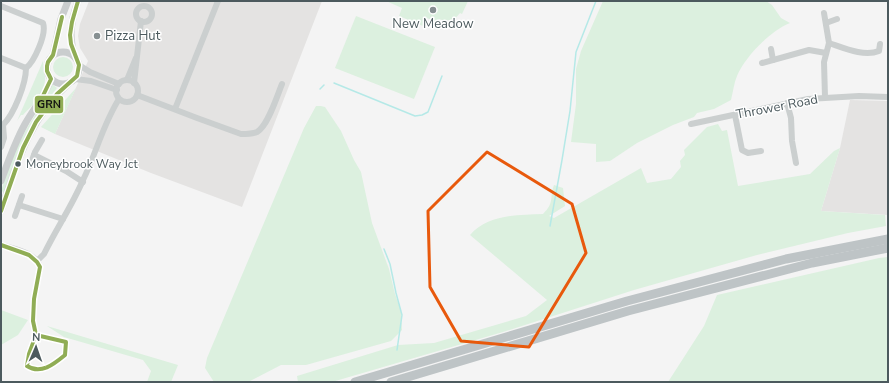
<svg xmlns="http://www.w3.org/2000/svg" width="889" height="383" viewBox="0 0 889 383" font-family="'Nunito Sans',sans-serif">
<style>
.commercial{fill:#e4e3e2}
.green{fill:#dcf0df}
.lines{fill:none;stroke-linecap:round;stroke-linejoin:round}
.stream{stroke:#b5e9e7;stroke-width:1.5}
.minor{stroke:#cbcfcf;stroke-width:6}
.major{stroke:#cacdce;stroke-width:7}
.highway{stroke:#bec4c6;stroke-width:9}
.bus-1-casing{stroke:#fff;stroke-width:7}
.bus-1{stroke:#90ad55;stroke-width:4}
.marked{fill:none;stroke:#e8590c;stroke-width:3;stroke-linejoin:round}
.poi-dot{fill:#879092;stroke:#fff;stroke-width:1.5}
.bus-dot{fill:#4c5a5e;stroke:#fff;stroke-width:1.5}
.labels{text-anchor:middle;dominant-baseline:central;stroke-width:3;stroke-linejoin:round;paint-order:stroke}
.bus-label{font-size:12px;fill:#4c5a5e;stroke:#fff;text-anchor:start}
.poi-label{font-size:13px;fill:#4c5a5e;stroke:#fff}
.street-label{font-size:13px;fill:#4c5a5e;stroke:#fff}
.line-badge{stroke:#fff;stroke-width:1.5}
.pale-badge-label{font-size:11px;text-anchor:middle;font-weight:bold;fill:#111}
</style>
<rect width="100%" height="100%" fill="#f4f4f4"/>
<g class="commercial">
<polygon points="89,1 322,1 242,207 151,173 55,134 88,61 80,48 78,36 80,24"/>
<polygon points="850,100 888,101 888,215 821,211 840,148"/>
</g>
<g class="green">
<path d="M386,1H468L462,14L460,13C454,21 448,22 439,19L437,22L427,18L423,26L399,16L402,8Z"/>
<path d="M603,1H766L772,5L781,18L790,23C770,31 745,57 737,76C734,83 733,92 731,100L714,109L697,113L694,117L673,125L637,143L610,161L596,162V144L571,142L576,104V69L581,51Z"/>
<polygon points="356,16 435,47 414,99 335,68"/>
<circle cx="63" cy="67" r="10"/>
<path d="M43,61C43,66 44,71 45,77C46,92 33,105 23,115H21L17,121Z"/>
<path d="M52,84L57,88C30,121 17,151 4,192L1,191C8,170 15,149 26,130C34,115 47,101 52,84Z"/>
<polygon points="76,88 55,134 41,127"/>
<polygon points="316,106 321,106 325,107 341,131 354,160 361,172 372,223 389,269 395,294 401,311 402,330 391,341 306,365 281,365 248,382 214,382 205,368 207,358 304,128"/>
<path d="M718,124L722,131L727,130L738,186L810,174L834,151L840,148L821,211L885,215L886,226L848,233L757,255L634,290L503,332L332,382H298L297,376L398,345L434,343L526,316L547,300L470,235C488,214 518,215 543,214C555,202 549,199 554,185L563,188L565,206L549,216L554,218L641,168L647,183L671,179L681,167L680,161L685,155L684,150L707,127Z"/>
<polygon points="888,257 888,382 668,382 704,326 717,295 879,258"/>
<polygon points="1,310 28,320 18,335 1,345"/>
<polygon points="47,326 178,365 171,382 147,382 151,371 143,360 64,337"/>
</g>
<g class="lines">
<g class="stream">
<polyline points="334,83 415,116 422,115 428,112 442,76"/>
<polyline points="320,89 324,85"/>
<polyline points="550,226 562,160 570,111 576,52 596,1"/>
<polyline points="384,249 390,264 396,293 402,315 397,350"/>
</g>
<g class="minor">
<path d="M1,6L43,23C47,34 34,62 26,68C26,84 14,114 3,125L4,138L1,147"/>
<circle cx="144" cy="14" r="8"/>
<polyline points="824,13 829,43 824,62 825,97"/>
<polyline points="826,23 837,19"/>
<path d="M829,43C844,48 864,57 879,51L880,44"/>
<polyline points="771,49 773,60"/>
<polyline points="1,58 26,68"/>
<polyline points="762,63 809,50 826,53"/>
<polyline points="79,65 90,72 119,84"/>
<polyline points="75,79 91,81 117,90"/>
<polyline points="127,80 136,58"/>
<circle cx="127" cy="91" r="11"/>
<polyline points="134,83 141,21"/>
<path d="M137,95L197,118L241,134C246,134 252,134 257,132C268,126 277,96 282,84"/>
<polyline points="787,103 791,118 792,141 796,163"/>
<polyline points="175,109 218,1"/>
<polyline points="735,115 742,150 748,153 761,151"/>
<polyline points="691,124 808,99 859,96 888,97"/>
<polyline points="34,155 66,171 83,182"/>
<polyline points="30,166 35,152 42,140"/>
<polyline points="19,205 63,219"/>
<polyline points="15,216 22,196"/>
<path d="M1,245C14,249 35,252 40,267L34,299L33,321"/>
<path d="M37,261L44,254C56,229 72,206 83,180C96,154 103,124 119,99"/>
</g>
<g class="major">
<circle cx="63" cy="68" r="16"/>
<polyline points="53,55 61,19 68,1"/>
<path d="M75,57C68,36 71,21 78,1"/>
<path d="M1,181C8,162 15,142 25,124C34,108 45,96 51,79"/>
<path d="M1,211C17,163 29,118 69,83"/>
</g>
<g class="highway">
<polyline points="355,382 627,301 786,259 888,239"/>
<polyline points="391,382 628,311 812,263 888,248"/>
</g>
<defs>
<g id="bus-1">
<polyline points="38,106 51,79 47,71 47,66 48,62 53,55 62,17"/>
<polyline points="1,211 23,148 36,122 57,94 77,76 79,65 71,44 70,35 72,22 78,1"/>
<polyline points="1,245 29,255 37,262 40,267 34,299 33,321 36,335"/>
<path d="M36,335L66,342L65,355C54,364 41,375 27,366L29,354Z"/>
</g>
</defs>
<use href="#bus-1" class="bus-1-casing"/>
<use href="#bus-1" class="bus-1"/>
</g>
<path class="marked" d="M487,152L572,204L586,253L529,347L461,341L430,287L428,211Z"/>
<g class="poi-dot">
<circle cx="433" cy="10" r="4"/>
<circle cx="97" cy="36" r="4"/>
</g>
<circle class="bus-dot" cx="18" cy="164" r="3.5"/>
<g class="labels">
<g class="bus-label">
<text x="26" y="164">Moneybrook Way Jct</text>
</g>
<g class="poi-label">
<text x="433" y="24">New Meadow</text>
<text x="105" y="36" text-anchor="start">Pizza Hut</text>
</g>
<g class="street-label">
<text transform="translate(777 107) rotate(-11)">Thrower Road</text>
</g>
</g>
<rect class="line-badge" x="34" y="95" width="30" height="19" rx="4" fill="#90ad55"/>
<g class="pale-badge-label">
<text x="49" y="108">GRN</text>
</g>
<rect width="889" height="383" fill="none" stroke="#4c5a5e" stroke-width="4"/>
<g transform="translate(36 347) rotate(2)" stroke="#ffffff" stroke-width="3" paint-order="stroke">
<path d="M0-3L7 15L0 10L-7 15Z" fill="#4c5a5e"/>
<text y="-6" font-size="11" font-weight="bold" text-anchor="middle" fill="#4c5a5e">N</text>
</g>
</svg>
